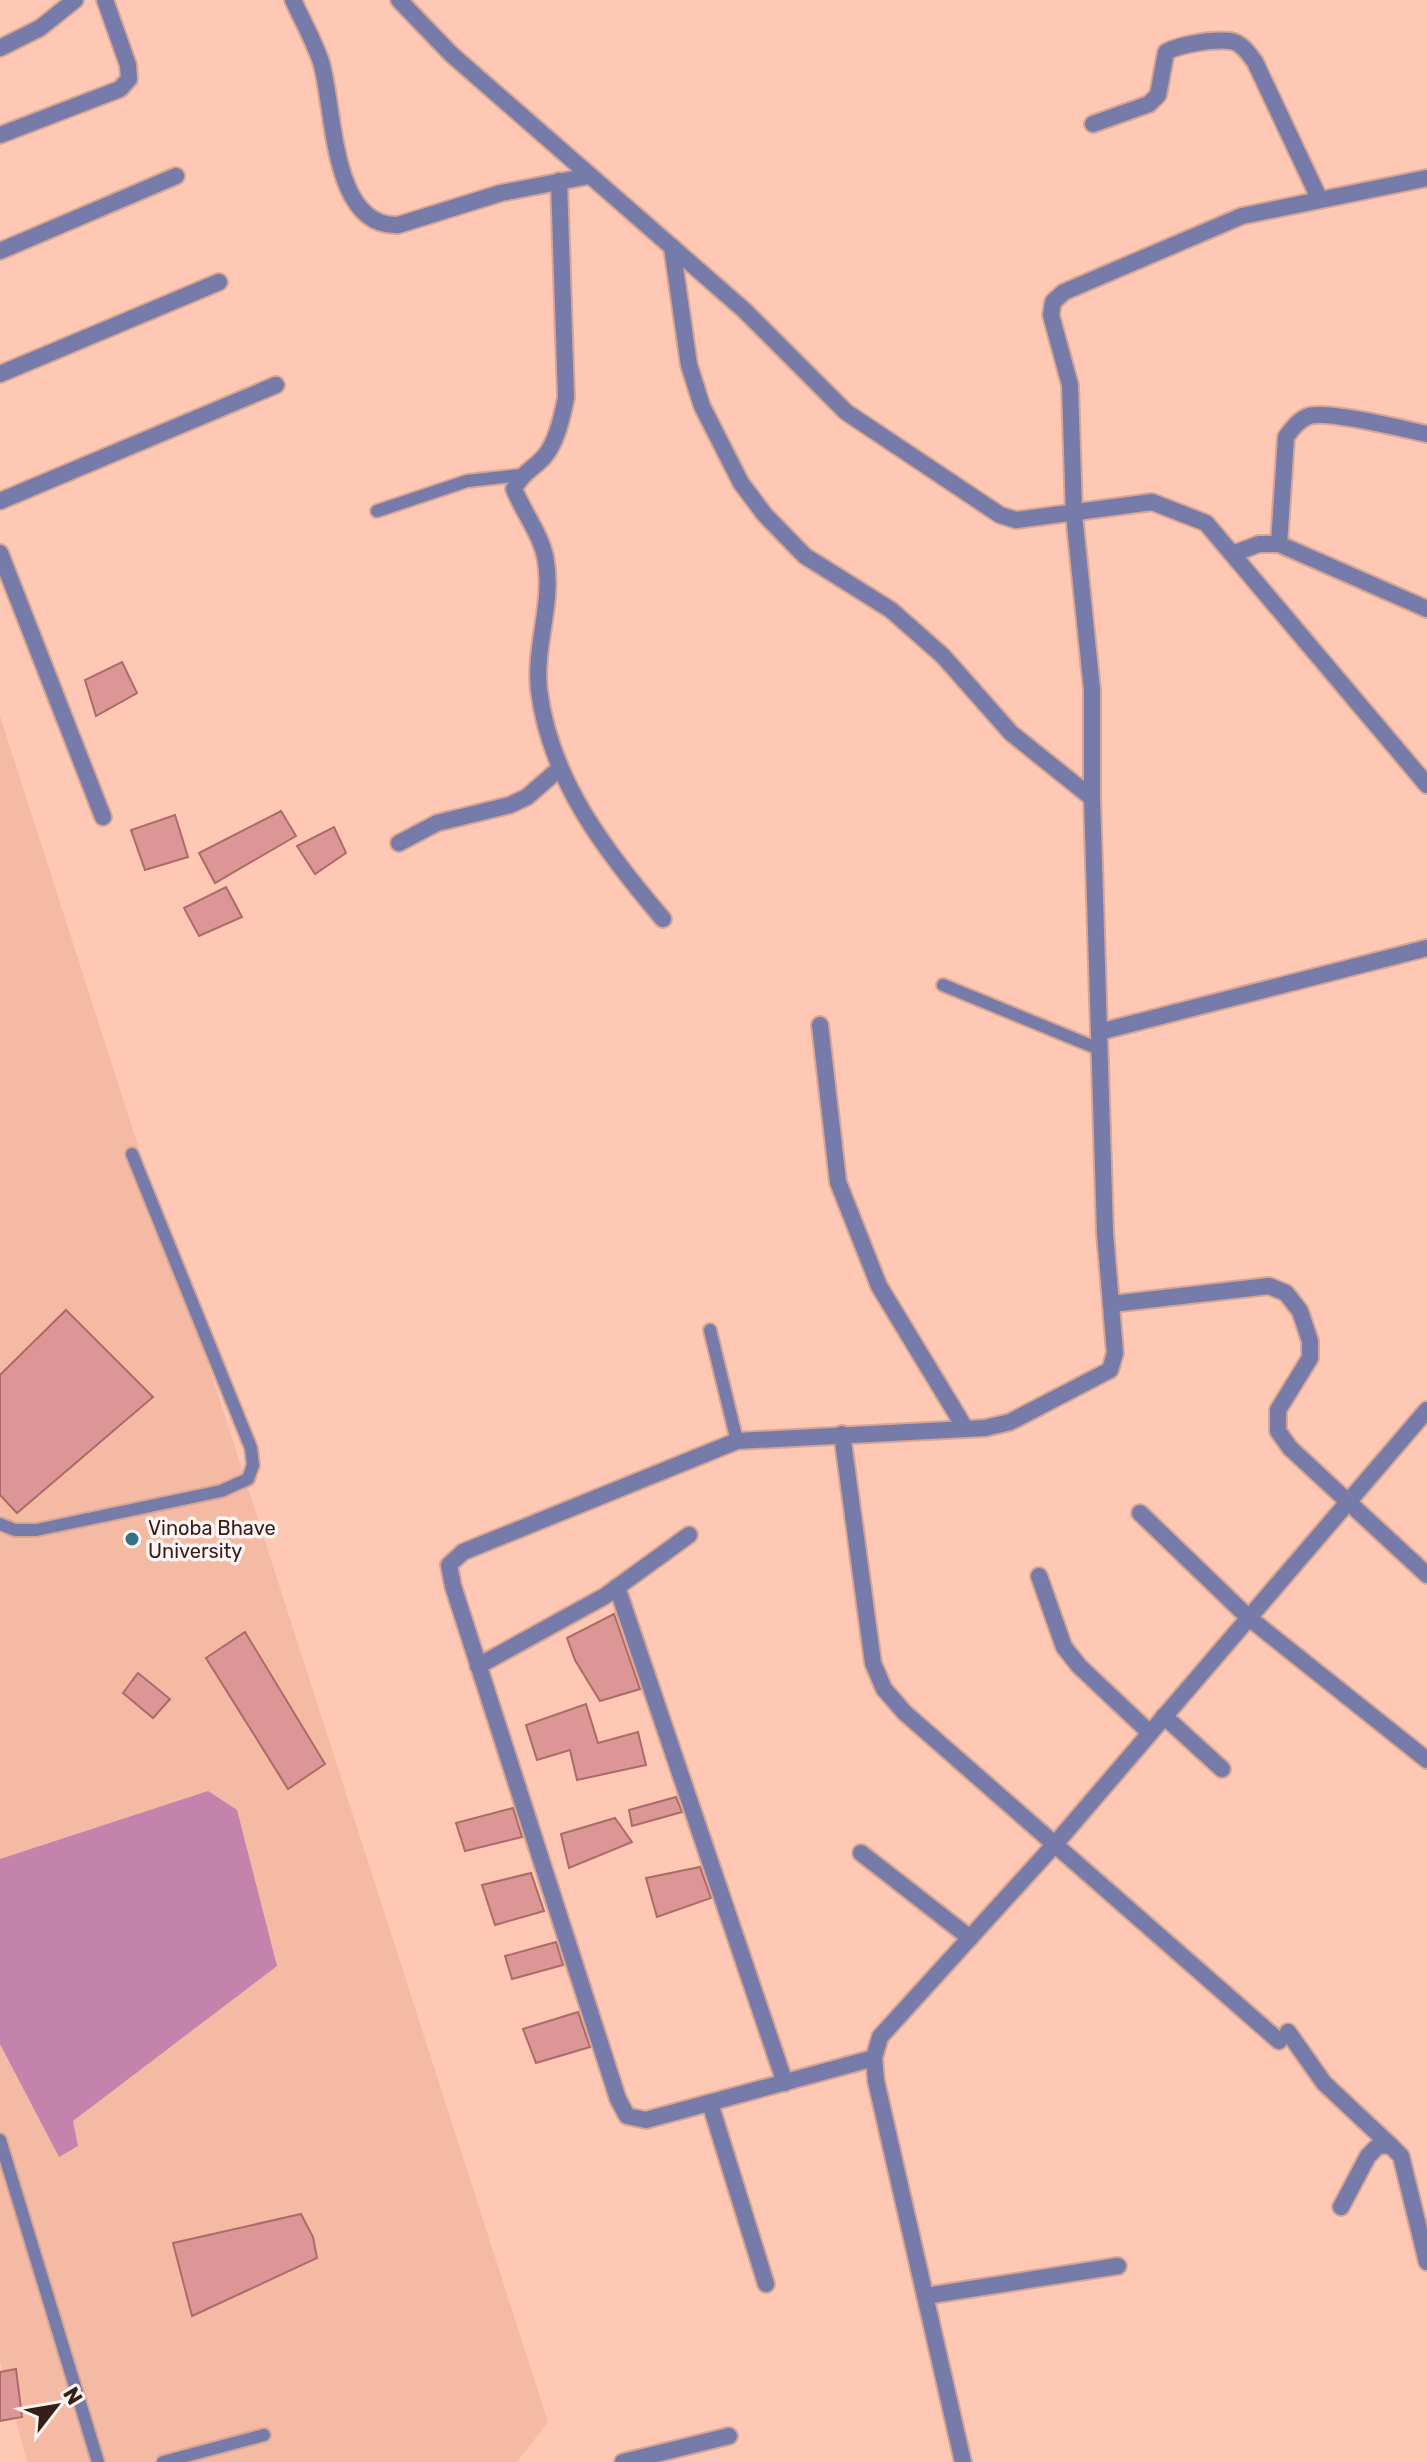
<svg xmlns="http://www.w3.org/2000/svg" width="1427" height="2462" viewBox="0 0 1427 2462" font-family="Rubik,sans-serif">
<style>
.built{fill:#f5baa4}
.water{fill:#c383ad}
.building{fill:#dc9695;stroke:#ac6a69;stroke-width:2}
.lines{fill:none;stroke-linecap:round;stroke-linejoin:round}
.lane-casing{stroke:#d6a694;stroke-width:16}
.street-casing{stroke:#d6a694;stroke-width:20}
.lane{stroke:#777ba9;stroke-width:12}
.street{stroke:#777ba9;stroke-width:16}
.poi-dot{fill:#327386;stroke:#fcf5f3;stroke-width:3}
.labels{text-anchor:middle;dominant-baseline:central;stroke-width:7;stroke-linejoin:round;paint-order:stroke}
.poi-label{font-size:20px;fill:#361d15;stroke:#fcf5f3;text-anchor:start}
</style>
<rect width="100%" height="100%" fill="#fec8b4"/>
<polygon class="built" points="0,716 548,2422 517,2462 27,2462 0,2361"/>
<polygon class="water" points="208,1791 237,1810 277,1966 73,2121 78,2146 59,2157 0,2044 0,1859"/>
<g class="building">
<polygon points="122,662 137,693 96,716 85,680"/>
<polygon points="281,811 296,836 215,883 199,853"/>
<polygon points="175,815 188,857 145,870 131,830"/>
<polygon points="334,827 346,853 315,874 297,846"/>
<polygon points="226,887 242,917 199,936 184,908"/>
<polygon points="66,1310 153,1397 17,1513 0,1495 0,1375"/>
<polygon points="614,1614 640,1689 600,1701 575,1660 567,1638"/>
<polygon points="245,1632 325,1764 288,1789 206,1658"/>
<polygon points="138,1673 170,1699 153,1718 123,1693"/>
<polygon points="586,1704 598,1743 638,1732 646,1765 577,1780 570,1750 537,1760 526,1725"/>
<polygon points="676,1797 682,1812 632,1826 629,1810"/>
<polygon points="513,1808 522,1837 465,1851 456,1823"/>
<polygon points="615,1818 632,1842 569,1868 561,1834"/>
<polygon points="700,1867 711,1898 657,1917 646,1878"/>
<polygon points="531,1873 544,1911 495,1925 482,1885"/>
<polygon points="556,1942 563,1965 512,1979 505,1956"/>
<polygon points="578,2012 590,2047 536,2063 523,2029"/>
<polygon points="301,2214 313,2237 317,2258 192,2316 173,2243"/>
<polygon points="16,2369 22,2417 0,2421 0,2372"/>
</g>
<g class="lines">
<defs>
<g id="lane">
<polyline points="377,511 467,481 521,475"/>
<polyline points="943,985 1099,1049"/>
<polyline points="710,1330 737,1441"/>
<polyline points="0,1524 15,1530 36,1530 221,1491 248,1479 253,1465 251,1448 132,1154"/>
<polyline points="0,2140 98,2462"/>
<polyline points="163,2462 264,2435"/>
</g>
<g id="street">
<path d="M293,0C302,20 314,41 321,62C335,107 330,228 398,225L501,193L589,176"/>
<polyline points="399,0 451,54 744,310 846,412 1000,515 1016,520 1152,502 1206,523 1427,785"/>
<polyline points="0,48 40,28 75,0"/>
<path d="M1093,124L1149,104L1158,95L1166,52C1181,44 1213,39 1231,41C1242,43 1249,54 1255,62L1319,198"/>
<polyline points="0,135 120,89 129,79 128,65 105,0"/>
<path d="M559,181L566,398C562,416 557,442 544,457C533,469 522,473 514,489C523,512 543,537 546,562C553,604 534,648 539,690C550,780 606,852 663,919"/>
<polyline points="672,247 689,365 702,406 741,483 765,515 805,556 891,610 943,656 1011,733 1092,798"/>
<polyline points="0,251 176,176"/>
<polyline points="0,374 219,282"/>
<polyline points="0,501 276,385"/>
<path d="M1279,544L1286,437C1292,429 1298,420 1309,416C1328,410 1403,429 1427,434"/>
<polyline points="0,553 103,817"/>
<polyline points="1235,553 1259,544 1279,544 1427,609"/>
<polyline points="399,843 437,823 510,805 527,797 559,769"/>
<polyline points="820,1025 838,1182 879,1286 965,1428"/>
<polyline points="1099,1032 1427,948"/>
<polyline points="1111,1304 1269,1286 1286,1293 1300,1311 1310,1341 1310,1358 1278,1410 1278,1431 1290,1448 1427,1575"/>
<polyline points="842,1434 873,1663 884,1689 905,1713 1279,2041"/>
<polyline points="1140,1513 1249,1618 1427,1760"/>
<polyline points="1039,1576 1064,1647 1079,1666 1150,1733"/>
<polyline points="617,1587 785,2083"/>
<polyline points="478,1666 605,1596 689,1535"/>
<polyline points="1164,1716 1222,1769"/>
<polyline points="861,1853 970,1938"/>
<polyline points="1288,2032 1324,2083 1390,2145"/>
<polyline points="874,2058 646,2120 627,2116 618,2099 453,1586 449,1565 463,1552 737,1441 985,1428 1010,1422 1110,1370 1115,1353 1105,1233 1092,798 1092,690 1074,514 1070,385 1051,315 1053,302 1064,292 1242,216 1427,178"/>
<polyline points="710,2103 766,2284"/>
<polyline points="1341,2207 1368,2156 1378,2146 1390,2145 1401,2156 1427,2262"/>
<polyline points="925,2296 1118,2266"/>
<polyline points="623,2462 729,2436"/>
<polyline points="963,2462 876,2081 874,2058 880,2037 1056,1843 1427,1410"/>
</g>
</defs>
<use href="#lane" class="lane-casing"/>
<use href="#street" class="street-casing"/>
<use href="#lane" class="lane"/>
<use href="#street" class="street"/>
</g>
<circle class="poi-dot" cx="132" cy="1539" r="8"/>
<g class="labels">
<g class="poi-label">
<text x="148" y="1528">Vinoba Bhave<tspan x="148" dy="23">University</tspan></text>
</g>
</g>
<g transform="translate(56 2406) rotate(59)" stroke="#fcf5f3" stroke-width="6" paint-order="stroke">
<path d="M0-6L14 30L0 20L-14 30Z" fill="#361d15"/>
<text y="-12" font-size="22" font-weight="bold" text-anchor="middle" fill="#361d15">N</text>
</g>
</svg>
